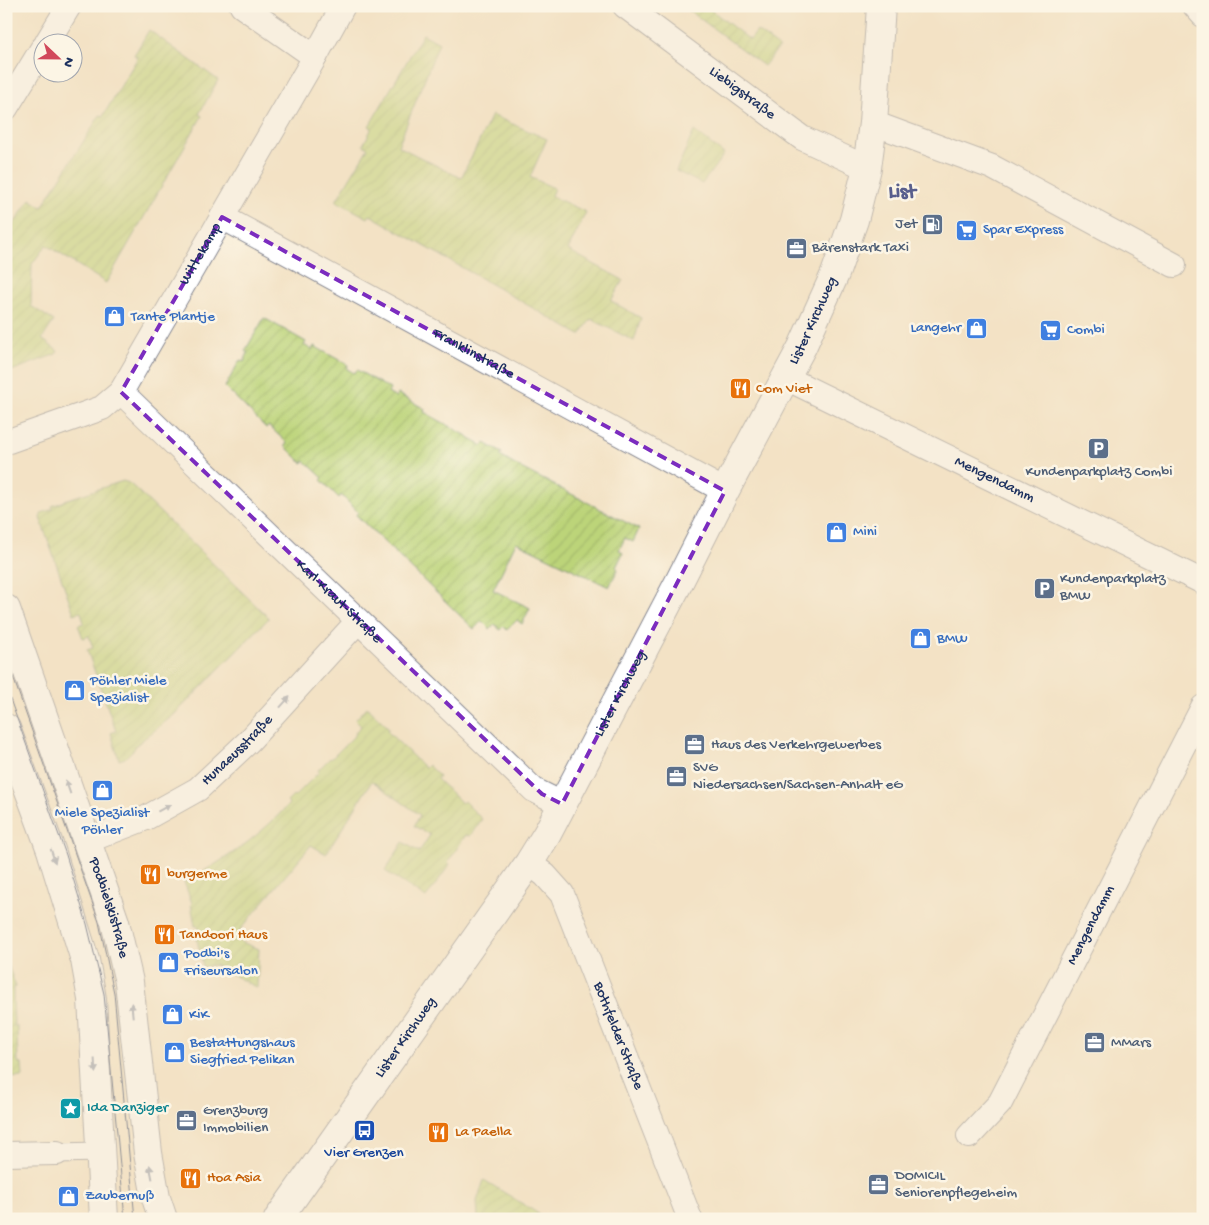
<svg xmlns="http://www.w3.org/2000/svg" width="1209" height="1225" viewBox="0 0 1209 1225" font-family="'Gochi Hand',sans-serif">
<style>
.garden{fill:url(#garden-furrows);stroke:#6c826c}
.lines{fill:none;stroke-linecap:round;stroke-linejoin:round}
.pedestrian-casing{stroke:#878892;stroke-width:21}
.minor-casing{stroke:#878892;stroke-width:26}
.tertiary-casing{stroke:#878892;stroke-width:30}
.secondary-casing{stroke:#878892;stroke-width:30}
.pedestrian{stroke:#fff;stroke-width:19}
.minor{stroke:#fff;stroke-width:24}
.tertiary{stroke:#fff;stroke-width:28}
.secondary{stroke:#fff;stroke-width:28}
.tram{stroke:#1b2f5e;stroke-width:1}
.oneway{fill:#8d97ae}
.marked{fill:none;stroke:#7b2cbf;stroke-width:4;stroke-dasharray:10 6;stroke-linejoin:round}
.labels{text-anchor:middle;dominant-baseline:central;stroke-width:5;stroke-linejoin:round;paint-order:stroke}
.street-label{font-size:15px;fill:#1b2f5e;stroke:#fcf5e5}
.service-label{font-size:15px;fill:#4e5e75;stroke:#fcf5e5;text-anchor:start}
.shop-label{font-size:15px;fill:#366cbe;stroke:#fcf5e5;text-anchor:start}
.food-label{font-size:15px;fill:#c56008;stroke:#fcf5e5;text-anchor:start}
.culture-label{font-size:15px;fill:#0d838f;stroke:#fcf5e5;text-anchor:start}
.transit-label{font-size:15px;fill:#164399;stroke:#fcf5e5}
.district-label{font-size:20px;font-weight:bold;fill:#595f8d;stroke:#fcf5e5}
</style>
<defs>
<pattern id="garden-furrows" width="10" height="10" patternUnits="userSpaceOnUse" patternTransform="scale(1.25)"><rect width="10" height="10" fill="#bcd479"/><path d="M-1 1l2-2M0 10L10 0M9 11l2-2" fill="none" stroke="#a1b66b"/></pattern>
</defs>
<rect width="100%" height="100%" fill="#fcf5e5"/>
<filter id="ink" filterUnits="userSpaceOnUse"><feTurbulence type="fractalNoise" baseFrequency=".02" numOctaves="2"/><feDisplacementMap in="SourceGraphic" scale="10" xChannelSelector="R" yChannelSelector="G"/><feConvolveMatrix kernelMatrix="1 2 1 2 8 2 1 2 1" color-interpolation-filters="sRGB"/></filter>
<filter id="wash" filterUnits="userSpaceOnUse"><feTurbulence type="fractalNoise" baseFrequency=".0096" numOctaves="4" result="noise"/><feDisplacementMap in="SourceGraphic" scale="20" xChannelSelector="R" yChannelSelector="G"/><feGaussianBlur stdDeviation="1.12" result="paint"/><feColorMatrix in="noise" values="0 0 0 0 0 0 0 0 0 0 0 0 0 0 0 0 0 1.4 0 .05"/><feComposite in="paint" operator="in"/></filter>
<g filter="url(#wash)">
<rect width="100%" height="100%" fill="#f3e2c5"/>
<g class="garden">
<polygon points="683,6 706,6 750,40 757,31 779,47 764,66"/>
<polygon points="149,30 218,80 199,114 202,116 106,283 46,245 32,264 31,306 54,321 42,339 58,351 56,354 6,373 6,344 13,342 10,331 13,330 6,310 6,236 30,199 42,207 100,115 103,116 138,57 134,55"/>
<polygon points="423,34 439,43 398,146 461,178 492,115 547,139 530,177 554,188 551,196 586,212 568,250 623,280 611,301 641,318 634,341 591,319 580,335 370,215 368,218 336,201 368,148 363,145 372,128 369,126"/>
<polygon points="694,131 724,154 702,184 676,171"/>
<polygon points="264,318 306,342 304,345 312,350 314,346 348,365 347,369 354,373 357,370 390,389 388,393 396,398 398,394 425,409 424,412 469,437 468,438 483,446 485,443 502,453 500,456 515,465 639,529 633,542 625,538 619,550 623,553 616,567 618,569 609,587 516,542 493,590 530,608 522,624 517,620 507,630 503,626 500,630 495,624 490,629 482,621 474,629 356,515 358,512 341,495 339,498 321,480 323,478 305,461 302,463 285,446 287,443 269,426 266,428 225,387 240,360 244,362 248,353 245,351"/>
<polygon points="123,481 129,483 138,491 269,618 175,714 135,746 135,748 125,758 119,760 111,733 116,731 87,650 93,648 89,636 83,638 78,625 84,623 81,612 74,614 40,518 42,513 53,509 52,506 65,501 65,500"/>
<path d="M367,707L389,728L387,731L425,768L428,765L439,776L437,779L462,803L464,801L482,819L470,836L466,835L448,862L450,864L426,898L385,871L403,842L419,852L430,835L414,826L420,815L372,781L326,854L311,845L240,930L236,940L259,949L257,988L215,965L203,967L196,935L200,934L198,926H195L191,904L192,903L184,882L205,873L204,871C235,853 265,831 289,804L287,802L293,796L294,797L319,772L318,770L330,758L331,759L356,734L355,732L361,726L355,720Z"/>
<polygon points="6,960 16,987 13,988 14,1026 17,1026 18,1063 22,1064 23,1077 6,1078"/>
<polygon points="484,1180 539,1214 541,1219 478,1219 477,1201"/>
</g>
</g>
<g filter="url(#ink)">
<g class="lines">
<defs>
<polyline id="pedestrian" points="57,1153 99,1152"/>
<g id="minor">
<polyline points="242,6 315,57"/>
<path id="s1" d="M625,6L802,138L867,168"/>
<polyline points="1195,6 1203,15"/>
<polyline points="47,42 69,6"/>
<polyline points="6,108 42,49"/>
<polyline points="873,123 992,167 1174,265"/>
<path id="s2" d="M222,217L725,491"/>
<path id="s3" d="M786,378L1203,582"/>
<path id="s4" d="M121,392L534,790L562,804"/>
<path id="s5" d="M6,442L102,408L121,392L315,57L343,6"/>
<path id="s6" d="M87,841L146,818L198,789L249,741L358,621"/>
<path id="s7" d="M529,863L545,875L562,894L690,1219"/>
<path id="s8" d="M969,1136L1000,1103L1203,707"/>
<polyline points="6,1154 57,1153"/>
</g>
<g id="tertiary">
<path id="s9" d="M278,1219L529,863L547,834L679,582L725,491L802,347L835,274L854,220L867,168L873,123L881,6"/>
</g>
<g id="secondary">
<path id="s10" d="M6,609L115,922L129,982L148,1153L156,1198L163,1219"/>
<polyline points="6,728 51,850 85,960 92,999 104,1219"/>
</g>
</defs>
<use href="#pedestrian" class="pedestrian-casing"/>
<use href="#minor" class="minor-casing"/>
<use href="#tertiary" class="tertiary-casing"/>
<use href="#secondary" class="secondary-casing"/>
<use href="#pedestrian" class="pedestrian"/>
<use href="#minor" class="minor"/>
<use href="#tertiary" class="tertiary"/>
<use href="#secondary" class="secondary"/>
<g class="tram">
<polyline points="6,657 99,922 114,993 135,1219"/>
<polyline points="6,688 66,855 87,924 104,994 125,1219"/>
</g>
</g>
<defs><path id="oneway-solid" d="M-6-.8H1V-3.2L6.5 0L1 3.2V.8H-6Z" transform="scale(1.25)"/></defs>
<g class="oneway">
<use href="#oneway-solid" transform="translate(285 702) rotate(-48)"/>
<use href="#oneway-solid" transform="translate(68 787) rotate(-109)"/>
<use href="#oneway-solid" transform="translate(164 808) rotate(-29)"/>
<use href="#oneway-solid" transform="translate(53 856) rotate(72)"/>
<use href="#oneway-solid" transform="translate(132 1010) rotate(-96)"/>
<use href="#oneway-solid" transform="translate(95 1066) rotate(87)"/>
<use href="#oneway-solid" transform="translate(151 1172) rotate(-101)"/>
</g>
</g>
<path d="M0 0H1209V1225H0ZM222,217L725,491L562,804L542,794L121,392Z" fill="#f3e2c5" fill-opacity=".55" fill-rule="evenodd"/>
<path class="marked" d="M222,217L725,491L562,804L542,794L121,392Z"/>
<defs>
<symbol id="fuel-square" viewBox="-11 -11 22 22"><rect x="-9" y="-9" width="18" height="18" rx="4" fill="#5c6f8a" stroke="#fcf5e5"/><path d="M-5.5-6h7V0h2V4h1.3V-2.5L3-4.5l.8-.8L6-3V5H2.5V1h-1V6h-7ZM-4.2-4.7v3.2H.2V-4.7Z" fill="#fff"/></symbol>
<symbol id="supermarket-square" viewBox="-11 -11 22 22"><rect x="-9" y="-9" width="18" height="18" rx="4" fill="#3f7fe0" stroke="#fcf5e5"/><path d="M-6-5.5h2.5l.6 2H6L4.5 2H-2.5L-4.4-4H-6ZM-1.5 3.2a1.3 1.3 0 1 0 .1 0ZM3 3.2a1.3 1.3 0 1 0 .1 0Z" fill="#fff"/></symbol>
<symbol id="office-square" viewBox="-11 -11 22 22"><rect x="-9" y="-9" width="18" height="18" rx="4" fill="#5c6f8a" stroke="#fcf5e5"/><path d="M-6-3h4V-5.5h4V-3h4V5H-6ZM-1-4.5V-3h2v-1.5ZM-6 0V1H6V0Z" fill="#fff"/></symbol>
<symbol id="shop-square" viewBox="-11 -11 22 22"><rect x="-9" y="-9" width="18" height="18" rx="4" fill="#3f7fe0" stroke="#fcf5e5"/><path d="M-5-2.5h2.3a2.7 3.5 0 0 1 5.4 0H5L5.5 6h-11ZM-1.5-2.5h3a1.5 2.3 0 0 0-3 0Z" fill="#fff"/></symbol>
<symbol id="restaurant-square" viewBox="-11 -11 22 22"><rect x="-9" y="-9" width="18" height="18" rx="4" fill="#e8710a" stroke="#fcf5e5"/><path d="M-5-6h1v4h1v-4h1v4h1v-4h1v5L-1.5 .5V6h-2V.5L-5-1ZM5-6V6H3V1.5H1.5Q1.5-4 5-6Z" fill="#fff"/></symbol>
<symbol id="parking-square" viewBox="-11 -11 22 22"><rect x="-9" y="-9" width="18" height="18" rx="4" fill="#5c6f8a" stroke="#fcf5e5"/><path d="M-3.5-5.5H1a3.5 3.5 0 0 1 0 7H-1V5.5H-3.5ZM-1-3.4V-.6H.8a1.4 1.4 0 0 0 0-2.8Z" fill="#fff"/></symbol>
<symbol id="sight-square" viewBox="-11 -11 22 22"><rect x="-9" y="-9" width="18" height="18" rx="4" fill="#0f9aa8" stroke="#fcf5e5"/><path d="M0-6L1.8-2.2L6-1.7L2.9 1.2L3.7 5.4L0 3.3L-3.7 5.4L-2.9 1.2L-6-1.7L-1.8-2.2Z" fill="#fff"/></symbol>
<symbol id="bus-square" viewBox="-11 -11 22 22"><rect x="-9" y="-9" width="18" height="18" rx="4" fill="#1a4fb4" stroke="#fcf5e5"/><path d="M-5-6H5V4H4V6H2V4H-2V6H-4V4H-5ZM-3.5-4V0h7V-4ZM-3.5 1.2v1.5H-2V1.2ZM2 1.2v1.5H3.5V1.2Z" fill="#fff"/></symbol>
</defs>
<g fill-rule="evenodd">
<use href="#fuel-square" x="920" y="212" width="25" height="25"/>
<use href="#supermarket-square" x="954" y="218" width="25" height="25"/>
<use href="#office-square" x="784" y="236" width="25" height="25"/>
<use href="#shop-square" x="102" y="304" width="25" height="25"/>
<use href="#shop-square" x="964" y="316" width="25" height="25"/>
<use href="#supermarket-square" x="1038" y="318" width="25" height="25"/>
<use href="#restaurant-square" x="728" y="376" width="25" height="25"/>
<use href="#parking-square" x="1086" y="436" width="25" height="25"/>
<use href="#shop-square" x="824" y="520" width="25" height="25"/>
<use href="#parking-square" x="1032" y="576" width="25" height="25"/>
<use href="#shop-square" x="908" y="626" width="25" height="25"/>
<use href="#shop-square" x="62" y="678" width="25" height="25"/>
<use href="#office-square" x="682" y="732" width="25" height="25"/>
<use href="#office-square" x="664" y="764" width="25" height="25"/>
<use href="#shop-square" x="90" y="778" width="25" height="25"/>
<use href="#restaurant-square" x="138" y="862" width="25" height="25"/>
<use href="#restaurant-square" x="152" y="922" width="25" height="25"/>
<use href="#shop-square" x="156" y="950" width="25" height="25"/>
<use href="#shop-square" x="160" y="1002" width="25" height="25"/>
<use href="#office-square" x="1082" y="1030" width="25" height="25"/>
<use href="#shop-square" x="162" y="1040" width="25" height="25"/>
<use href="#sight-square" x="58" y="1096" width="25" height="25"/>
<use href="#office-square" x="174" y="1108" width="25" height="25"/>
<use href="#bus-square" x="352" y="1118" width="25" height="25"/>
<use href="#restaurant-square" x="426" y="1120" width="25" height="25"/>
<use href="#restaurant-square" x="178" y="1166" width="25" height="25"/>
<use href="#office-square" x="866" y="1172" width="25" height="25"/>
<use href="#shop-square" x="56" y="1184" width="25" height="25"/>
</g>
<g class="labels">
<g class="street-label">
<text stroke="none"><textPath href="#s1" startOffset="146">Liebigstraße</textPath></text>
<text stroke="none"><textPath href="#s5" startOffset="286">Wittekamp</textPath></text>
<text stroke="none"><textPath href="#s9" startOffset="1048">Lister Kirchweg</textPath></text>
<text stroke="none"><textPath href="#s2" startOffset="286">Franklinstraße</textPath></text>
<text stroke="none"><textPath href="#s3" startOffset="232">Mengendamm</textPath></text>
<text stroke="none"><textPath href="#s4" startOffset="302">Karl-Kraut-Straße</textPath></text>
<text stroke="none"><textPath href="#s9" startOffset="628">Lister Kirchweg</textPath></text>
<text stroke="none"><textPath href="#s6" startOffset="178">Hunaeusstraße</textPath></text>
<text stroke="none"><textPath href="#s10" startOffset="316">Podbielskistraße</textPath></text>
<text stroke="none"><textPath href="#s8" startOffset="245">Mengendamm</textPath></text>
<text stroke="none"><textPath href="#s7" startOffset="198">Bothfelder Straße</textPath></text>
<text stroke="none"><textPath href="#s9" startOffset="222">Lister Kirchweg</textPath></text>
</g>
<g class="service-label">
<text x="917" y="224" text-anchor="end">Jet</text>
<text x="812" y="248">Bärenstark Taxi</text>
<text x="1099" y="472" text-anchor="middle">Kundenparkplatz Combi</text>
<text x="1060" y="579">Kundenparkplatz<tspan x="1060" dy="17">BMW</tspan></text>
<text x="711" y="745">Haus des Verkehrgewerbes</text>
<text x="693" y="768">SVG<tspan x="693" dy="17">Niedersachsen/Sachsen-Anhalt eG</tspan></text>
<text x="1111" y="1043">MMars</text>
<text x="203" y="1111">Grenzburg<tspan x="203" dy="17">Immobilien</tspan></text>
<text x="895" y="1176">DOMICIL<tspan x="895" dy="17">Seniorenpflegeheim</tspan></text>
</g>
<g class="shop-label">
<text x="983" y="230">Spar Express</text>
<text x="131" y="317">Tante Plantje</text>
<text x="961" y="328" text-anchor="end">Langehr</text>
<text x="1067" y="330">Combi</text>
<text x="853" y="532">Mini</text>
<text x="937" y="639">BMW</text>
<text x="90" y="681">Pöhler Miele<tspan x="90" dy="17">Spezialist</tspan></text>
<text x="102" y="813" text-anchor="middle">Miele Spezialist<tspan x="102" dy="17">Pöhler</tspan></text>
<text x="184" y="954">Podbi's<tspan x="184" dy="17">Friseursalon</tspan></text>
<text x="189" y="1015">KiK</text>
<text x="190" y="1043">Bestattungshaus<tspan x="190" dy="17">Siegfried Pelikan</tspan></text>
<text x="85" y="1196">Zaubernuß</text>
</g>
<g class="food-label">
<text x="756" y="389">Com Viet</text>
<text x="167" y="874">burgerme</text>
<text x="180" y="935">Tandoori Haus</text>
<text x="455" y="1132">La Paella</text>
<text x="207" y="1178">Hoa Asia</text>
</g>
<g class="culture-label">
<text x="87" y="1108">Ida Danziger</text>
</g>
<g class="transit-label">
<text x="364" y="1153">Vier Grenzen</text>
</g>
<g class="district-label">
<text x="902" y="193">List</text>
</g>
</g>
<rect width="1209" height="1225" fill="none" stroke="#fcf5e5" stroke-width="25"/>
<g transform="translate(58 58) rotate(112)"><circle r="24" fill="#fcf5e5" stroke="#a2a6af"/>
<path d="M0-4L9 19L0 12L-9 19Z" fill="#d1495b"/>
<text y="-8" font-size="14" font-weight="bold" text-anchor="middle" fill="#1b2f5e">N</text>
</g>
</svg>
